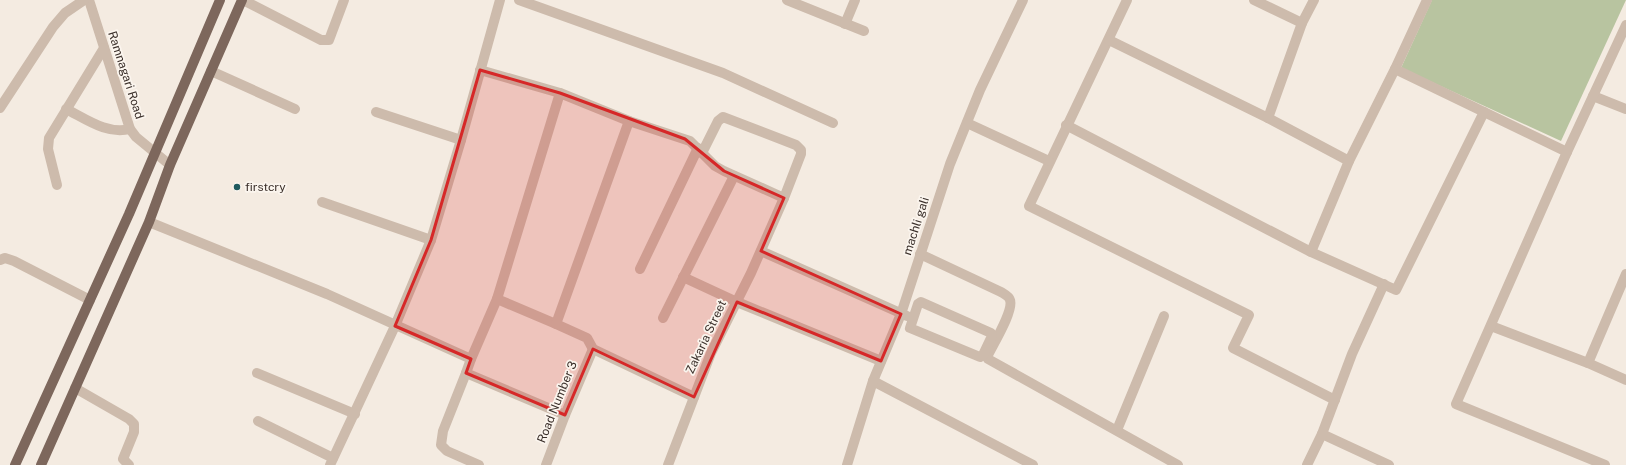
<svg xmlns="http://www.w3.org/2000/svg" width="1626" height="465" viewBox="0 0 1626 465" font-family="'Public Sans',sans-serif">
<style>
.green{fill:#b8c4a0}
.lines{fill:none;stroke-linecap:round;stroke-linejoin:round}
.minor{stroke:#cdbbac;stroke-width:10}
.major{stroke:#7d675c;stroke-width:10}
.marked{fill:#d62828;fill-opacity:0.2;stroke:#d62828;stroke-width:3;stroke-linejoin:round}
.poi-dot{fill:#1f5a5e;stroke:#fbf5ee;stroke-width:1.5}
.labels{text-anchor:middle;dominant-baseline:central;stroke-width:3.5;stroke-linejoin:round;paint-order:stroke}
.street-label{font-size:12px;fill:#3b302b;stroke:#fbf5ee}
.poi-label{font-size:12px;fill:#3b302b;stroke:#fbf5ee;text-anchor:start}
</style>
<rect width="100%" height="100%" fill="#f4ebe1"/>
<polygon class="green" points="1432,0 1626,0 1561,141 1401,68"/>
<g class="lines">
<g class="minor">
<polyline points="89,0 130,129 136,137 170,165"/>
<polyline points="243,0 321,40 329,40 344,0"/>
<polyline points="519,0 723,73 833,123"/>
<polyline points="787,0 864,31"/>
<polyline points="1127,0 1029,206 1249,315 1233,348 1335,400"/>
<polyline points="1254,0 1302,23"/>
<polyline points="1427,0 1395,69 1567,152"/>
<polyline points="845,24 855,0"/>
<polyline points="1109,40 1268,118 1349,161"/>
<polyline points="480,70 560,93"/>
<polyline points="211,71 295,109"/>
<polyline points="1593,96 1626,109"/>
<polyline points="0,108 53,27 65,13 84,0"/>
<path d="M66,109C86,119 107,135 130,129"/>
<polyline points="376,112 461,140"/>
<polyline points="1268,118 1302,23 1314,0"/>
<polyline points="629,121 690,141 715,166 724,171 784,198"/>
<polyline points="967,123 1049,161"/>
<polyline points="1066,125 1311,252 1396,290 1484,112"/>
<polyline points="57,185 48,149 49,138 104,48"/>
<polyline points="322,202 431,240"/>
<polyline points="149,222 327,294 471,359 466,373 565,415"/>
<polyline points="761,251 907,316"/>
<polyline points="1311,252 1349,161 1395,69"/>
<path d="M920,254L1001,292C1004,294 1009,296 1010,300C1014,311 992,346 987,357L988,359L1178,465"/>
<polyline points="0,260 5,258 14,261 90,300"/>
<polyline points="640,269 698,148"/>
<polyline points="683,277 737,302 881,361"/>
<polyline points="497,299 556,324"/>
<polygon points="921,302 991,333 992,336 983,355 980,357 910,328 918,304"/>
<polyline points="663,318 734,176"/>
<polyline points="1491,326 1588,363 1626,380"/>
<polyline points="471,359 497,299 560,93 629,121 556,324 587,338 593,349 694,397"/>
<polyline points="1588,363 1626,274"/>
<polyline points="257,373 355,414"/>
<polyline points="466,373 443,431 441,445 447,451 479,465"/>
<polyline points="873,381 1033,465"/>
<polyline points="75,388 129,419 134,424 134,432 123,459 129,465"/>
<polyline points="258,421 333,458"/>
<polyline points="1117,430 1164,316"/>
<polyline points="1322,434 1389,465"/>
<polyline points="330,465 395,326 431,240 461,140 500,0"/>
<polyline points="546,465 565,415 593,349"/>
<polyline points="668,465 711,353 751,273 784,198 801,154 801,150 796,145 723,117 718,121 702,153"/>
<polyline points="847,465 873,381 901,314 950,164 980,90 1023,0"/>
<polyline points="1307,465 1322,434 1352,354 1384,284"/>
<polyline points="1605,465 1456,404 1567,152 1626,25"/>
</g>
<g class="major">
<polyline points="15,465 129,214 220,0"/>
<polyline points="41,465 149,222 170,165 242,0"/>
</g>
</g>
<path class="marked" d="M480,70L560,93L685,139L724,171L784,198L761,251L901,314L881,361L737,302L694,397L593,349L565,415L466,373L471,359L395,326L431,240Z"/>
<circle class="poi-dot" cx="237" cy="187" r="4"/>
<g class="labels">
<g class="street-label">
<text transform="translate(126 75) rotate(72)">Ramnagari Road</text>
<text transform="translate(916 226) rotate(-72)">machli gali</text>
<text transform="translate(706 337) rotate(-65)">Zakaria Street</text>
<text transform="translate(557 402) rotate(-68)">Road Number 3</text>
</g>
<g class="poi-label">
<text x="245" y="187">firstcry</text>
</g>
</g>
</svg>
